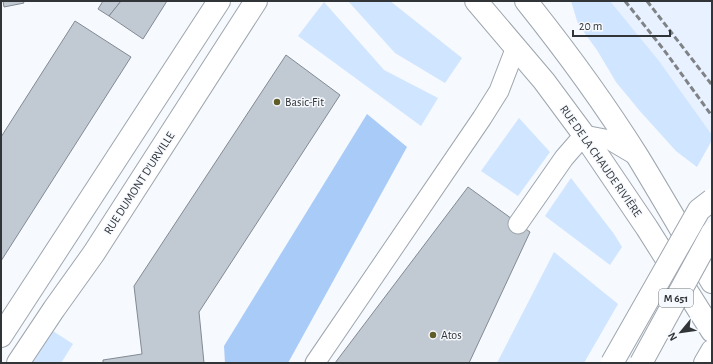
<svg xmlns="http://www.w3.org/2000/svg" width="713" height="364" viewBox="0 0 713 364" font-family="'Alegreya Sans',sans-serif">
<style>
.built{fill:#e7f1ff}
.green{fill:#d0e5ff}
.forest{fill:#a8cbf8}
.building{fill:#c1c9d3;stroke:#838a94}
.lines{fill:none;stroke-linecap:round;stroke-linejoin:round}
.service-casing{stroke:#9ea6af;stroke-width:21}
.tertiary-casing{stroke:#9ea6af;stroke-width:24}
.trunk-casing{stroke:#9ea6af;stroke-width:24}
.service{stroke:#fff;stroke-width:19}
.tertiary{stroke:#fff;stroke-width:22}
.trunk{stroke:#fff;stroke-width:22}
.rail{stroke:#808386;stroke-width:3;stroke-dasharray:6 3;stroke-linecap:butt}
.trunk-bridge-casing{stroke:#9ea6af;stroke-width:24;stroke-linecap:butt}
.trunk-bridge{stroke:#fff;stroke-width:22}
.poi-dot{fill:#615d29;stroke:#f6f9fd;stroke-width:1.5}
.labels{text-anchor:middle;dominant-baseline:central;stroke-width:3;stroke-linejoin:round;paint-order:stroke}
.shield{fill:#f6f9fd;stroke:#6d7073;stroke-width:1}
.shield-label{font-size:11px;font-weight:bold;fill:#323538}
.poi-label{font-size:12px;fill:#323538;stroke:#f6f9fd;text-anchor:start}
.street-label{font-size:12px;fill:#323538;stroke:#f6f9fd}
</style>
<rect width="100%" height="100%" fill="#f6f9fd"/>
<polygon class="built" points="610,1 712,1 712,135 659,61"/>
<g class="green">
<polygon points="348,1 390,1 462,58 445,83 395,53"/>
<polygon points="571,1 610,1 659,61 712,135 712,140 697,167 676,151 639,110 616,82 597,50 578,24"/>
<polygon points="324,2 384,70 438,98 421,126 298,36"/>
<polygon points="519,118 550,152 518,196 481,171"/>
<polygon points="571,178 614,234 622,247 610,265 545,216"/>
<polygon points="554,252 618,304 584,363 497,363"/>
<polygon points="53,331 73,344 61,363 32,363"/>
</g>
<polygon class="forest" points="367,114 407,147 288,363 225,363 224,346"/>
<g class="building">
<polygon points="3,1 23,1 24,3 4,7"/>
<polygon points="103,1 121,1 109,16 98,9"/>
<polygon points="121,1 167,1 143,39 109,16"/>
<polygon points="75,21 131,57 1,261 1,137"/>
<polygon points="286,55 340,95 199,312 204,363 103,363 103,360 142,354 134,286"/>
<polygon points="468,187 530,232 469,363 335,363"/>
</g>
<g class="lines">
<defs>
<g id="service">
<polyline points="518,224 564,158 584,135 610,140 637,156"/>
<polyline points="315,363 482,118 499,91 516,47"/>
</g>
<g id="tertiary">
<polyline points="476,1 544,81 584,135 647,228 712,331"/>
<path d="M526,1C566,51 604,103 638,157C663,198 687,240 712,282"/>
<polyline points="1,336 219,1"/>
<polyline points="18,363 54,309 94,253 256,1"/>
</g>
<polyline id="trunk" points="705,363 712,351"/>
</defs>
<use href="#service" class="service-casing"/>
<use href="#tertiary" class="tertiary-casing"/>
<use href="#trunk" class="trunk-casing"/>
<use href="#service" class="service"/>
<use href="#tertiary" class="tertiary"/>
<use href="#trunk" class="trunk"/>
<g class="rail">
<polyline points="625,1 664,50 712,116"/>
<polyline points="647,1 712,85"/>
</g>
<defs>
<g id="trunk-bridge">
<polyline points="612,363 699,210 712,200"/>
<polyline points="641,363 712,233"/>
</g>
</defs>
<use href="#trunk-bridge" class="trunk-bridge-casing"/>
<use href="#trunk-bridge" class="trunk-bridge"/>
</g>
<g class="poi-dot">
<circle cx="277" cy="102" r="4"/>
<circle cx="433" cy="335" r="4"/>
</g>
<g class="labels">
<rect class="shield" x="659" y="289" width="34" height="18" rx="3"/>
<g class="shield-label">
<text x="676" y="298">M 651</text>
</g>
<g class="poi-label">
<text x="285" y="102">Basic-Fit</text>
<text x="441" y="335">Atos</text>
</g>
<g class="street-label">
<text transform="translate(601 161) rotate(55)">RUE DE LA CHAUDE RIVIÈRE</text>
<text transform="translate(139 183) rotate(-57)">RUE DUMONT D'URVILLE</text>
</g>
</g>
<rect width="713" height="364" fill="none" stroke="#323538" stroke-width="4"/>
<g transform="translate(681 332) rotate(241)" stroke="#f6f9fd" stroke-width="3" paint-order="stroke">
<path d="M0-3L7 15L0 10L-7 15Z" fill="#323538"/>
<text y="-6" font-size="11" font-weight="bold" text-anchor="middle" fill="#323538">N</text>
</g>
<path d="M573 30v6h97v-6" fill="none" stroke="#323538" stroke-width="2"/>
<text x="579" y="30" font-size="12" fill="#323538" stroke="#f6f9fd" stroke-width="3" paint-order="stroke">20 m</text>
</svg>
